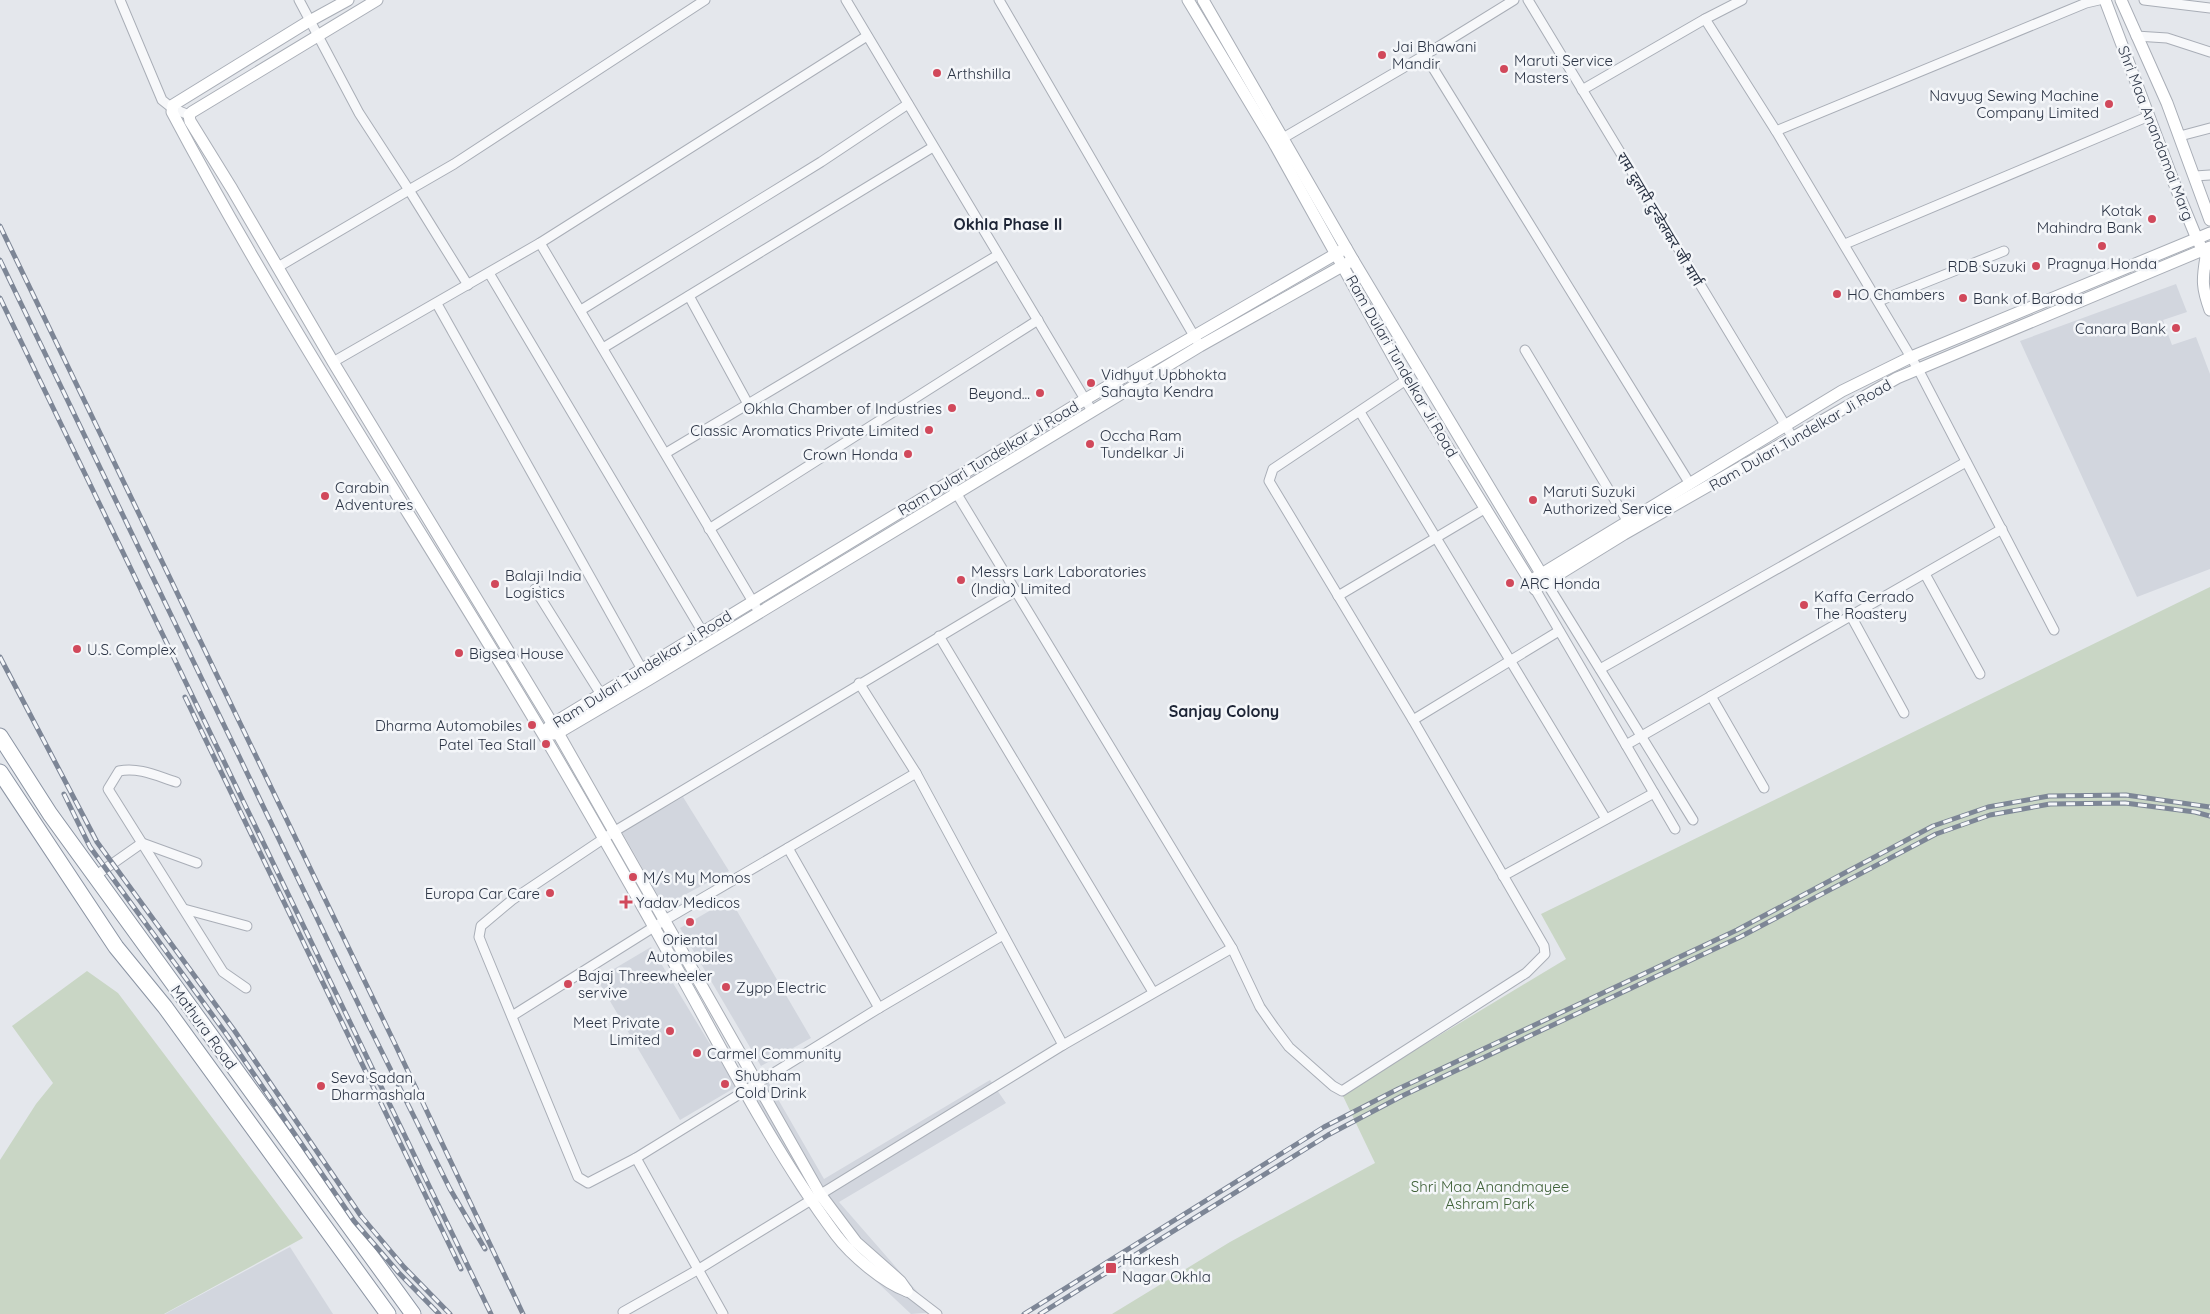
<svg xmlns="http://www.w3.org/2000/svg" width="2210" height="1314" viewBox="0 0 2210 1314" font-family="Quicksand,'Noto Sans Devanagari',sans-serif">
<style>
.built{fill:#d2d6de}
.green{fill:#c9d6c5}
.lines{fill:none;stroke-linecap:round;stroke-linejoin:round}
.street-casing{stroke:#a9aeb7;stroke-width:11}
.secondary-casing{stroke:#a9aeb7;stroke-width:13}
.highway-casing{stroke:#8b94a3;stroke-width:17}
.street{stroke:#f7f8fa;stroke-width:9}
.secondary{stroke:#fff;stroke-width:11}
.highway{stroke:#fff;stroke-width:15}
.rail-casing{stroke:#7d8696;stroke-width:5}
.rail{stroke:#f4f6f9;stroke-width:3;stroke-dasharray:9;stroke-linecap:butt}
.poi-dot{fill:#d1495b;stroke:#f4f6f9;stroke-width:2}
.labels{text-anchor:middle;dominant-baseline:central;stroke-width:5;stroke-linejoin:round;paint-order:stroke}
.poi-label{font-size:15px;fill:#2b3445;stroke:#f4f6f9;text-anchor:start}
.street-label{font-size:15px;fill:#2b3445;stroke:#f4f6f9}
.park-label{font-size:15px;fill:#3f6138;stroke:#f4f6f9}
.neighbourhood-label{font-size:16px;font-weight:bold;fill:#1d2536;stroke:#f4f6f9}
</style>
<rect width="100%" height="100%" fill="#e4e7ec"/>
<g class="built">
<polygon points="2176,284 2187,312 2163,320 2172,345 2196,337 2210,374 2210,569 2137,597 2020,341"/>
<polygon points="683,797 729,871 664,906 622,832"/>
<polygon points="730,899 811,1038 761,1066 680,928"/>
<polygon points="651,947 736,1087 680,1120 597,979"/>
<polygon points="767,1080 824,1179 990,1080 1006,1103 839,1202 935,1312 911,1314 845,1252 815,1217 797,1191 740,1096"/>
<polygon points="290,1247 333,1314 165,1314"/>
</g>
<g class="green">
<polygon points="2210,587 2210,1314 1112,1314 1230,1242 1375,1163 1342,1094 1566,959 1541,914"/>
<polygon points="87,971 118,993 303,1238 164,1314 0,1314 0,1160 36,1104 53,1083 12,1026"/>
</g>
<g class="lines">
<defs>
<g id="street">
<polyline points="120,0 162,100 172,108 189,115"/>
<polyline points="846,0 1092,411"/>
<polyline points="999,0 1197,341"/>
<polyline points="1528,0 1793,438"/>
<polyline points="2144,0 2210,8"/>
<polyline points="1705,19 1776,131 1918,369 2054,630"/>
<polyline points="2136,36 2167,38 2210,52"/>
<polyline points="1425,55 1690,484"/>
<polyline points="1582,90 1705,19 1742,0"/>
<polyline points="1776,131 2086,3 2099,0"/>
<polyline points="2180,136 2210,128"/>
<polyline points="1278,141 1425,55 1514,0"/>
<polyline points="2195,176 2210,175"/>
<polyline points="540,243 759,612"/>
<polyline points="1845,244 2149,116"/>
<polyline points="278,267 409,190 359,113 299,0"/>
<polyline points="489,273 702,631"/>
<polyline points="468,285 409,190 454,164 705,0"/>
<polyline points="689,296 748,404"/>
<polyline points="1879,301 2004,251"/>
<polyline points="437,304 648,680"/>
<polyline points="581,310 821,162 908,104"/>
<polyline points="603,348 933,147"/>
<polyline points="1525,350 1628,522"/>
<polyline points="333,362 540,243 867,36"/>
<polyline points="1360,412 1606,819"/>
<polyline points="666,453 998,255"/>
<polyline points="949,481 1232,948 1260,1007 1274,1027 1289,1047 1333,1086 1342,1091 1526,973 1545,954 1544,946 1413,720 1269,481 1273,469 1406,380"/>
<polyline points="709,529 1038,320"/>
<polyline points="1925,574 1980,674"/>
<polyline points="1546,582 1693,820"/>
<polyline points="535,589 607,704"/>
<polyline points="1535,589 1675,829"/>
<polyline points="1338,596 1486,508"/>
<polyline points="1851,616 1904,713"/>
<polyline points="939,636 1153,992"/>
<polyline points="1600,669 1966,462"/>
<polyline points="859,683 916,773 1063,1045"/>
<polyline points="1711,696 1764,788"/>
<polyline points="1413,720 1559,631"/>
<polyline points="1626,745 2002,529"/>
<path d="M176,782C157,776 139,767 119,771L108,789L223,972L246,988"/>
<polyline points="788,848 879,1008"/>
<polyline points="95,876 142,843 197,863"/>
<polyline points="1503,876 1654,793"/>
<polyline points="184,909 247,926"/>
<polyline points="1003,935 879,1008 636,1158 588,1183 578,1177 483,947 479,937 481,926 512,900 615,831 1016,591"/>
<polyline points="512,1016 665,920 916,773"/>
<polyline points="636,1158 723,1314"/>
<polyline points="907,1291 937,1314"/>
<polyline points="623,1312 699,1269 1063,1045 1232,948"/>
</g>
<g id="secondary">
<path d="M348,0L306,23L173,105L172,112C288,331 427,537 553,751C601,833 649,917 695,1001C738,1080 782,1162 836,1235C851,1255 883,1282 907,1291"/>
<polyline points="377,0 192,112 189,115 190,121 232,189 333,362 558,733 820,1194 856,1242 900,1281 907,1291"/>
<polyline points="1188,0 1274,143 1406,380 1535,589 1624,534 1897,378 2210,247"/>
<polyline points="1203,0 1353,260 1545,580"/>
<polyline points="2105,0 2176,188 2197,239 2210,264"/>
<polyline points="2121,0 2167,103 2210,220"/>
<path d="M2206,257C2202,280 2202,288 2210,310"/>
<polyline points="1530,581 1842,391 1911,357 2210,233"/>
<polyline points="547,729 552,724 1084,400 1346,248"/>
<polyline points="553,734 558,733 648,680 1200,346 1353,260"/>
</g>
<g id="highway">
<polyline points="0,736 50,814 413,1314"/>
<polyline points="0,772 116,947 165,1007 388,1314"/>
</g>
</defs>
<use href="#street" class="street-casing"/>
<use href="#secondary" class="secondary-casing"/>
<use href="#highway" class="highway-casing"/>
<use href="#street" class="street"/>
<use href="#secondary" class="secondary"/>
<use href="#highway" class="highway"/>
<defs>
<g id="rail">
<polyline points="0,226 395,1044 523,1314"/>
<polyline points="0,260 367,1022 450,1189 485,1249"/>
<polyline points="0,298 491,1314"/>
<polyline points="0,657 97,842 234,1030 361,1216 404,1267 450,1314"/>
<polyline points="185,697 461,1269"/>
<polyline points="64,794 90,847 227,1035 354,1221 398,1272 439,1314"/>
<polyline points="1024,1314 1324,1127 1398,1089 1737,930 1933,826 1988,807 2049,796 2126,795 2210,807"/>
<polyline points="1040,1314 1328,1135 1402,1096 1740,937 1936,834 1990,815 2050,804 2125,803 2195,812 2210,816"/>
</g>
</defs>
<use href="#rail" class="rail-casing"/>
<use href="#rail" class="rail"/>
</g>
<g class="poi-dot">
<circle cx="1382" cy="55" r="5"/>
<circle cx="1504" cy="69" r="5"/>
<circle cx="937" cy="73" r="5"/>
<circle cx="2109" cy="104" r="5"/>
<circle cx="2152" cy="219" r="5"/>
<circle cx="2102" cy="246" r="5"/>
<circle cx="2036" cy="266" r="5"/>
<circle cx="1837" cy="294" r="5"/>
<circle cx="1963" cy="298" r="5"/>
<circle cx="2176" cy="328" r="5"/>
<circle cx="1091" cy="383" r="5"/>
<circle cx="1040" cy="393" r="5"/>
<circle cx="952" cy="408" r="5"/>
<circle cx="929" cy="430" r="5"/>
<circle cx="1090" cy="444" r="5"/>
<circle cx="908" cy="454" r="5"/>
<circle cx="325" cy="496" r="5"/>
<circle cx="1533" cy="500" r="5"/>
<circle cx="961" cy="580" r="5"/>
<circle cx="1510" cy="583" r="5"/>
<circle cx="495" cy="584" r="5"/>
<circle cx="1804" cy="605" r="5"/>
<circle cx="77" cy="649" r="5"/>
<circle cx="459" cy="653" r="5"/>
<circle cx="532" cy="725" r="5"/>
<circle cx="546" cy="744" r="5"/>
<circle cx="633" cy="877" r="5"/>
<circle cx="550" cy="893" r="5"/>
<path d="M623.5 894.5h5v5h5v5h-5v5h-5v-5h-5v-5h5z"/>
<circle cx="690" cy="922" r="5"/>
<circle cx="568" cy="984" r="5"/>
<circle cx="726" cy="987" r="5"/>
<circle cx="670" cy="1031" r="5"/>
<circle cx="697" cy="1053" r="5"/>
<circle cx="725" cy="1084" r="5"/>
<circle cx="321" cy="1086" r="5"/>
<rect x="1105" y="1262" width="12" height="12" rx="2.5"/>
</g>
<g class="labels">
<g class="poi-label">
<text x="1392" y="46">Jai Bhawani<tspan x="1392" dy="17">Mandir</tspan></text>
<text x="1514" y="60">Maruti Service<tspan x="1514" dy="17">Masters</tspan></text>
<text x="947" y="73">Arthshilla</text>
<text x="2099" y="95" text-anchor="end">Navyug Sewing Machine<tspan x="2099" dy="17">Company Limited</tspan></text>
<text x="2142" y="210" text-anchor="end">Kotak<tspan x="2142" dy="17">Mahindra Bank</tspan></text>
<text x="2102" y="263" text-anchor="middle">Pragnya Honda</text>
<text x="2026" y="266" text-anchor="end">RDB Suzuki</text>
<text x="1847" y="294">HO Chambers</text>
<text x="1973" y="298">Bank of Baroda</text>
<text x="2166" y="328" text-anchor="end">Canara Bank</text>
<text x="1101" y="374">Vidhyut Upbhokta<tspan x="1101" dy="17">Sahayta Kendra</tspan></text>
<text x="1030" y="393" text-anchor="end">Beyond...</text>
<text x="942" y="408" text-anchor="end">Okhla Chamber of Industries</text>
<text x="919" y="430" text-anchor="end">Classic Aromatics Private Limited</text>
<text x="1100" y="435">Occha Ram<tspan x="1100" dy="17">Tundelkar Ji</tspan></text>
<text x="898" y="454" text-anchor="end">Crown Honda</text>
<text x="335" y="487">Carabin<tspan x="335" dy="17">Adventures</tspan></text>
<text x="1543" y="491">Maruti Suzuki<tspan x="1543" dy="17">Authorized Service</tspan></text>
<text x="971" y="571">Messrs Lark Laboratories<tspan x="971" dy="17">(India) Limited</tspan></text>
<text x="505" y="575">Balaji India<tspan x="505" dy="17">Logistics</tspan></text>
<text x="1520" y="583">ARC Honda</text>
<text x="1814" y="596">Kaffa Cerrado<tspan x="1814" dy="17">The Roastery</tspan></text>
<text x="87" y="649">U.S. Complex</text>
<text x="469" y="653">Bigsea House</text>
<text x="522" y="725" text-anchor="end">Dharma Automobiles</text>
<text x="536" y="744" text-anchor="end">Patel Tea Stall</text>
<text x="643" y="877">M/s My Momos</text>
<text x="540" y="893" text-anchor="end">Europa Car Care</text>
<text x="636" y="902">Yadav Medicos</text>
<text x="690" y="939" text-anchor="middle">Oriental<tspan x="690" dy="17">Automobiles</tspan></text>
<text x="578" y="975">Bajaj Threewheeler<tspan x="578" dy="17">servive</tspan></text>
<text x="736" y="987">Zypp Electric</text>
<text x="660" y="1022" text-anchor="end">Meet Private<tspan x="660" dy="17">Limited</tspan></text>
<text x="707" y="1053">Carmel Community</text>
<text x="735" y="1075">Shubham<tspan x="735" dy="17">Cold Drink</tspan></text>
<text x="331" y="1077">Seva Sadan<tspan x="331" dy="17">Dharmashala</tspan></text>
<text x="1122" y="1259">Harkesh<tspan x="1122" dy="17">Nagar Okhla</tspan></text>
</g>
<g class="street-label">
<text transform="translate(2156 133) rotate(69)">Shri Maa Anandamai Marg</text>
<text transform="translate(1660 219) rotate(59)">राम दुलारी टुन्डेलकर जी मार्ग</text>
<text transform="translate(1402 366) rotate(60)">Ram Dulari Tundelkar Ji Road</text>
<text transform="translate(1800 435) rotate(-30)">Ram Dulari Tundelkar Ji Road</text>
<text transform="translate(988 458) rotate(-31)">Ram Dulari Tundelkar Ji Road</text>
<text transform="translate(642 669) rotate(-32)">Ram Dulari Tundelkar Ji Road</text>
<text transform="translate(204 1027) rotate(54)">Mathura Road</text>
</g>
<g class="park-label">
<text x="1490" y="1186">Shri Maa Anandmayee<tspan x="1490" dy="17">Ashram Park</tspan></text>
</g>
<g class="neighbourhood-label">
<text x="1008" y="224">Okhla Phase II</text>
<text x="1224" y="711">Sanjay Colony</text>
</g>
</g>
</svg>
